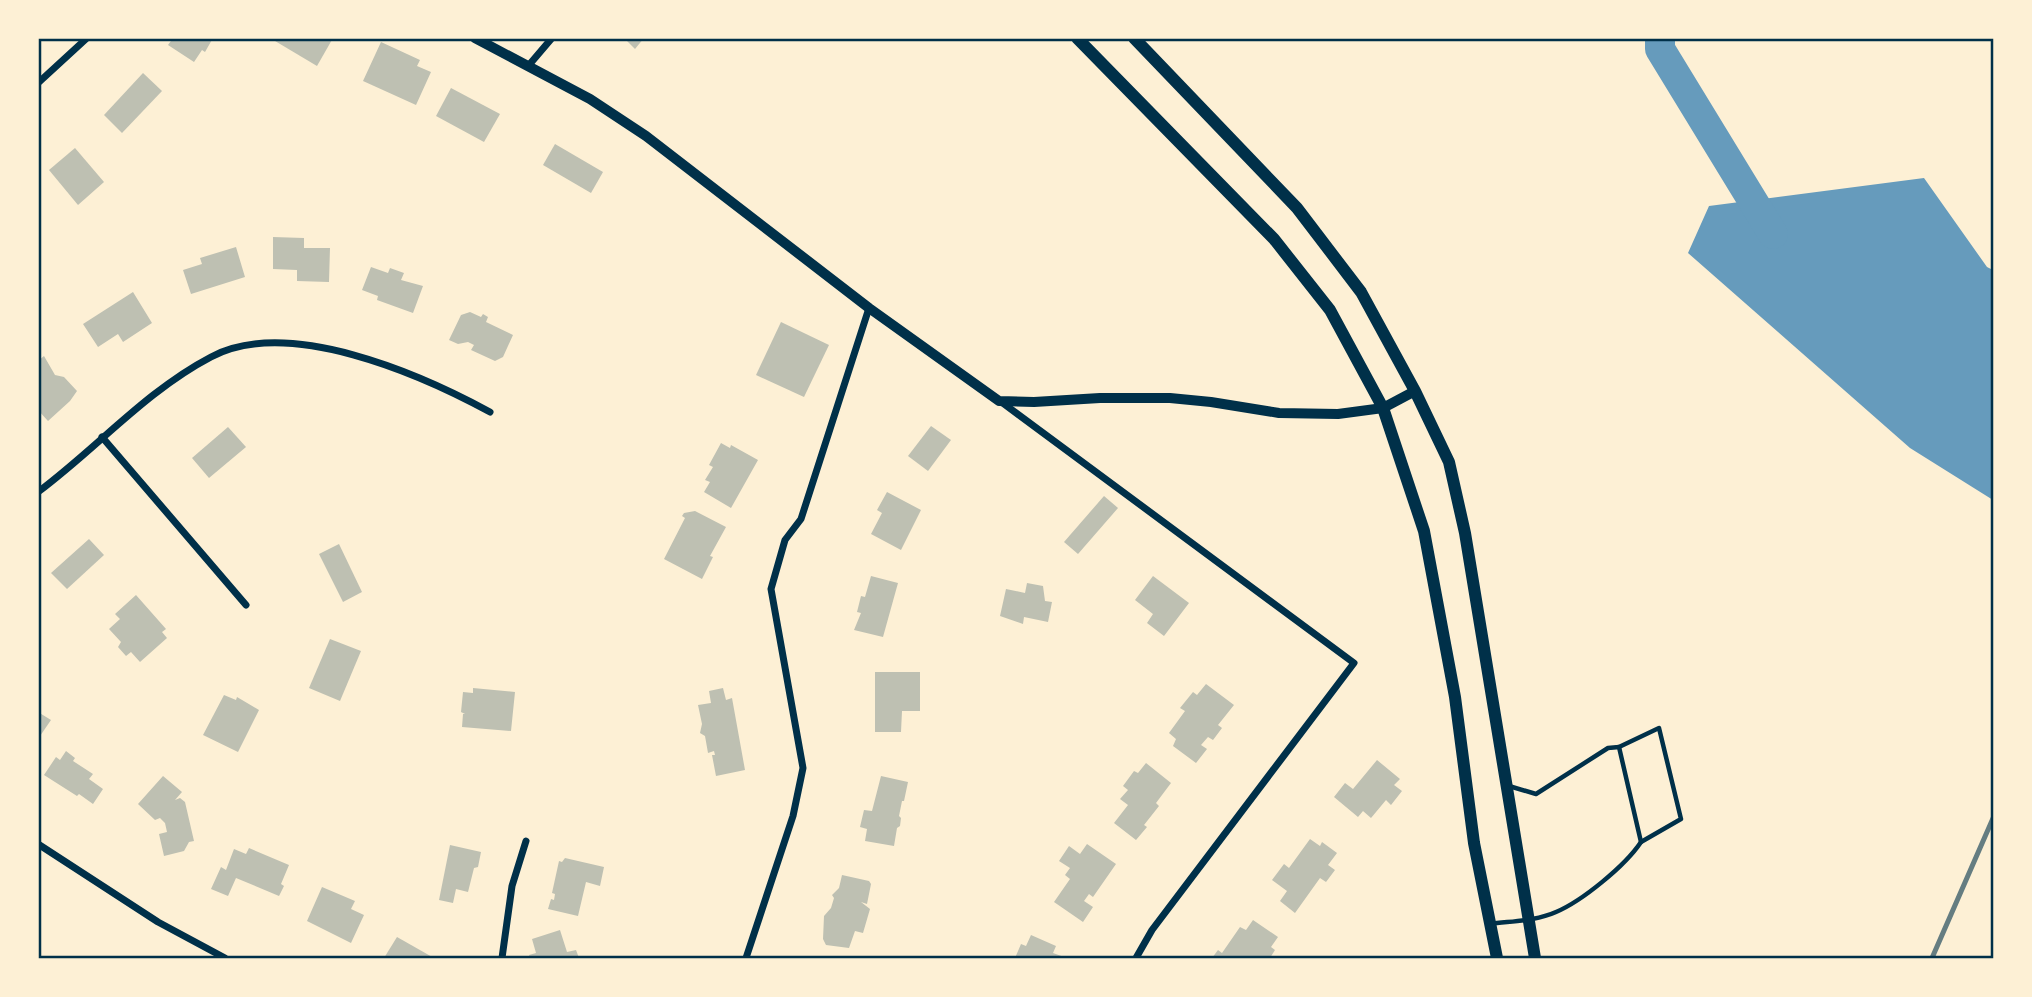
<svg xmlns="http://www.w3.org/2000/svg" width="2032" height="997" viewBox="0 0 2032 997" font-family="Raleway,sans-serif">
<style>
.water{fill:#669bbc}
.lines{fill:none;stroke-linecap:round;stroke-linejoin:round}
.river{stroke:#669bbc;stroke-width:30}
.building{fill:#bec0b2}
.service{stroke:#003049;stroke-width:4.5}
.minor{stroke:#003049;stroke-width:7}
.tertiary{stroke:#003049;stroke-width:10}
.primary{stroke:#003049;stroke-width:12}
.rail{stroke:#657d81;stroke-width:5}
.neatline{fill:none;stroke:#003049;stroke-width:2.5}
</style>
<rect width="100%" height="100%" fill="#fdf0d5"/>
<polygon class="water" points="1924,178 1987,267 1993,270 1993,500 1910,448 1688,253 1709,206"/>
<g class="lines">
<polyline class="river" points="1660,38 1660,49 1773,234"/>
</g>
<g class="building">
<polygon points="173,38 213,38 205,52 202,50 194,62 168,45"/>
<polygon points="270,38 333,38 317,66"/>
<polygon points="624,38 644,38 635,49"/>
<polygon points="381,42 420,60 417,66 431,72 416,105 363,81"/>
<polygon points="143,73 162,91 122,133 104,115"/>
<polygon points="451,88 500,114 484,142 436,116"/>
<polygon points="555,144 603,172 591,193 543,165"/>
<polygon points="75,148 104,182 78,205 49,170"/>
<polygon points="273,237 304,238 304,248 330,248 329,282 297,281 297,270 273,269"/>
<polygon points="236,247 245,277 191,294 183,270 202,264 200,258"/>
<polygon points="371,267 388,273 390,268 404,273 401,280 423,286 413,313 377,300 378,296 362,290"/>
<polygon points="133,292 152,323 123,342 118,334 98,347 83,324"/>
<polygon points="470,312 481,317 483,314 488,317 486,322 513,335 503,357 495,361 471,350 474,345 468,342 458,344 449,340 461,315"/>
<polygon points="781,322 829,345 804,397 756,375"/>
<polygon points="44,356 55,375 64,377 77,391 70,401 48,421 38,410 38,361"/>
<polygon points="931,426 951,440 928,471 908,456"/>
<polygon points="228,427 246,447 209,478 192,458"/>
<polygon points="721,443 730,448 731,445 758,460 731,508 704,492 710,482 705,480 713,467 709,465"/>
<polygon points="887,492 921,510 901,550 871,534 882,513 877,510"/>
<polygon points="1104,496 1118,508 1078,554 1064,542"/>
<polygon points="695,511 726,527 710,556 713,557 702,579 664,559 685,518 682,516 684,513"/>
<polygon points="89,539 104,555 67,589 51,573"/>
<polygon points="339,544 362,592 343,602 319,554"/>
<polygon points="871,576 898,583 883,637 854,630 861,613 857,612 861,596 865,597"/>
<polygon points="1153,576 1189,603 1164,636 1147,623 1153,614 1135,600"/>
<polygon points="1027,583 1043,586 1045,601 1052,602 1048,622 1024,617 1023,624 1000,616 1006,589 1025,593"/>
<polygon points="136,595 166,629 162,632 167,638 140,662 131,652 126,656 118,647 121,642 109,629 120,619 115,614"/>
<polygon points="330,639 361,651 340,701 309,688"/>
<polygon points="875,672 920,672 920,711 902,711 901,732 875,732"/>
<polygon points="1206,684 1234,705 1218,725 1222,728 1213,740 1208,737 1201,745 1207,749 1196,763 1173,746 1176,739 1169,733 1185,711 1180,708 1193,692 1197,695"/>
<polygon points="473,688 515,692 511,731 462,727 463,714 465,714 461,712 463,692 473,693"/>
<polygon points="723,688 726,700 732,698 745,770 716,776 712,755 715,755 714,751 708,753 705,736 700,733 702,724 698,705 711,703 709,691"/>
<polygon points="224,695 236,700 237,697 259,710 238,752 203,735"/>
<polygon points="38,712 51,720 38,739"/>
<polygon points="66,751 75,758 73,761 93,774 89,779 103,789 93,804 79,794 77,796 44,775 56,757 60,760"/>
<polygon points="1377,760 1400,779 1394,785 1402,791 1391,805 1386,800 1371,818 1363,811 1358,817 1334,797 1345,783 1353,789"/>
<polygon points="1146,763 1171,783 1156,803 1159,806 1144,825 1147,827 1136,840 1114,823 1128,805 1120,799 1128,790 1123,786 1134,771 1138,773"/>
<polygon points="163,776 182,792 175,800 180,798 185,802 194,841 189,842 184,851 164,856 159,834 167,832 165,823 160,818 155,820 138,804"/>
<polygon points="881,776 908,782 904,801 902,801 899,816 901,818 900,826 897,828 894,846 865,841 867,829 860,827 864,810 872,811"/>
<polygon points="1310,839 1320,846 1322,842 1337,853 1328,865 1335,870 1326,882 1320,878 1295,913 1280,901 1287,891 1272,880 1284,864 1289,868"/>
<polygon points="1087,844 1116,864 1093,897 1089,894 1084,901 1093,907 1083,922 1054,902 1070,879 1065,875 1070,868 1059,861 1069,846 1080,854"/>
<polygon points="450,845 481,852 478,867 474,868 468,892 456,889 453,903 439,900"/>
<polygon points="249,848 289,865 281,884 284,886 279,896 236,878 228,896 211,889 221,867 226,870 234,849 246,854"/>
<polygon points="565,858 604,867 600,886 586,882 578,916 548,909 551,899 554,900 555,894 552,893 559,861 562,862"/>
<polygon points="842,875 869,881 871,884 867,904 861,902 870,909 863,933 855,931 849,948 826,945 823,939 824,916 831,908 834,898 832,895 839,888"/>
<polygon points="322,887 355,901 351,909 364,915 351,943 307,921"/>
<polygon points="1253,920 1278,937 1271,947 1275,950 1270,958 1212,958 1218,950 1222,953 1240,927 1246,930"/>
<polygon points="560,930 567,952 576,950 579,958 530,958 529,955 536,953 532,939"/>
<polygon points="1031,935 1056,946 1053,953 1067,958 1015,958 1021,944 1026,946"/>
<polygon points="397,937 434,958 384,958"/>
</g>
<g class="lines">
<g class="service">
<polyline points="1619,747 1659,728 1681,819 1641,842"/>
<path d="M1490,924C1512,921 1536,921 1556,912C1582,901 1625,866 1641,842L1619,747L1608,748L1536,794L1509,786"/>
</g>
<g class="minor">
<polyline points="529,65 552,38"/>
<polyline points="38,83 87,38"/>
<polyline points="1000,401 1354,663 1152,930 1136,958"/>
<polyline points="102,437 246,605"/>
<path d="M38,492C97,448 146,391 211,357C288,316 420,374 490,412"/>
<polyline points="38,844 158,922 225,958"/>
<polyline points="502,958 512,886 526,841"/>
<polyline points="746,958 793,816 803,768 771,589 785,540 801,519 869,308"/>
</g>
<polyline class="tertiary" points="475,38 590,99 646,136 869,308 999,401 1034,402 1100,398 1170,398 1211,402 1279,413 1338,414 1383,408 1415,391"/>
<g class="primary">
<polyline points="1077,38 1274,239 1330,310 1383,408 1424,531 1455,697 1474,843 1497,958"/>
<polyline points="1134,38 1297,208 1361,292 1415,391 1449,462 1465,533 1535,958"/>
</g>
<polyline class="rail" points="1932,958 1994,816"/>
</g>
<rect width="2032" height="997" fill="none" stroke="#fdf0d5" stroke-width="80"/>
<rect x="40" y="40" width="1952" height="917" class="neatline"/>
</svg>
